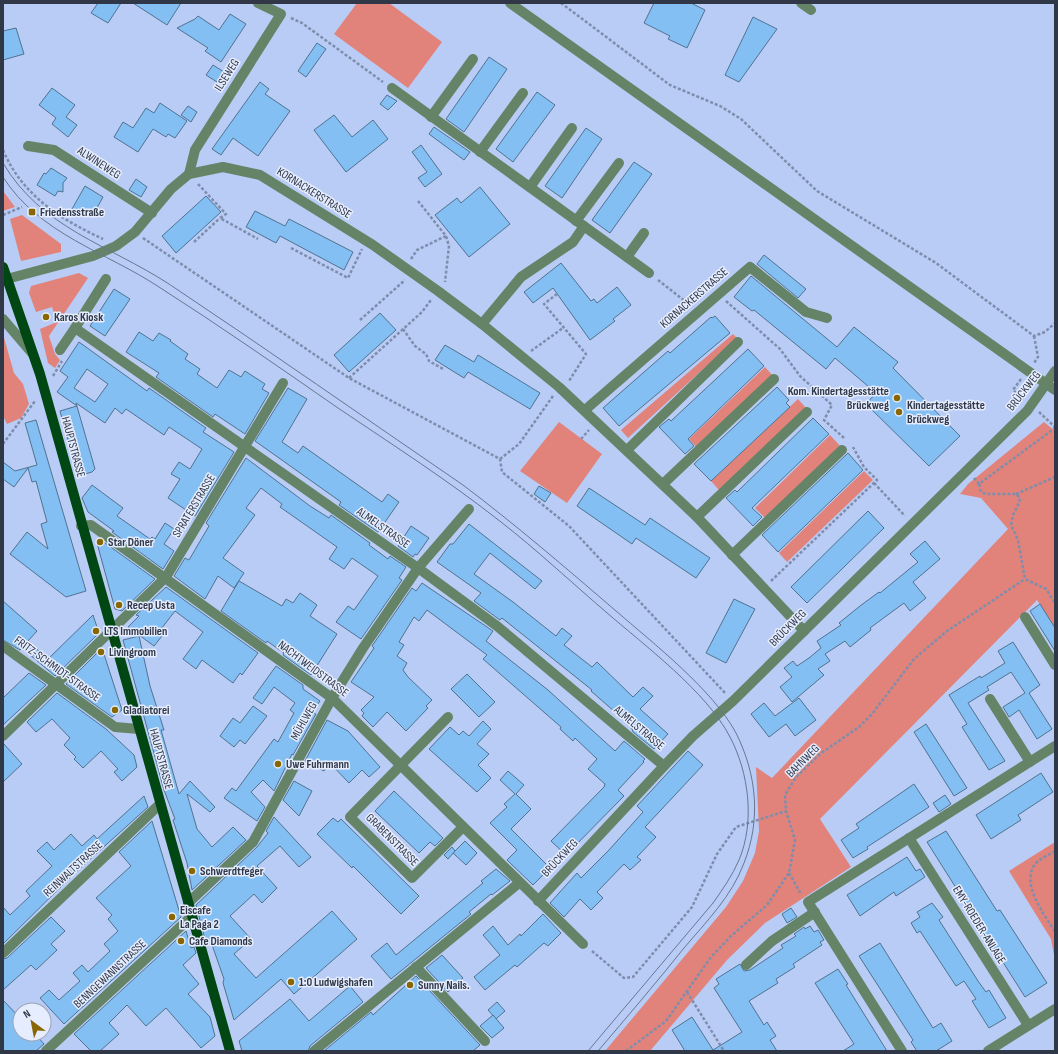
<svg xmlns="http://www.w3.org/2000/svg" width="1058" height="1054" viewBox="0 0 1058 1054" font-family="'Sofia Sans Condensed',sans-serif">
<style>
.green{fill:#e1837a}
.building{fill:#84bff4;stroke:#507290;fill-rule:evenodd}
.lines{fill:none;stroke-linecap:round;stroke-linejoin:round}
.path{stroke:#7f8dac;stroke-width:2.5;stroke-dasharray:3 2;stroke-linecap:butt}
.minor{stroke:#658467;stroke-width:10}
.major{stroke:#004713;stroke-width:10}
.tram{stroke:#697691;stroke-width:1}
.poi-dot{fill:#886703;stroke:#e5edfe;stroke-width:1.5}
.labels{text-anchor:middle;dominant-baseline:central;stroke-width:3;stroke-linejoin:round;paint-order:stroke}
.street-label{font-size:12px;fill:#303848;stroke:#e5edfe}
.poi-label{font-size:12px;font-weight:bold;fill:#303848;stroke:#e5edfe;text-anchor:start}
</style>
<rect width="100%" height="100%" fill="#b9ccf6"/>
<g class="green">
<polygon points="357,3 389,3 442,42 408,88 334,34"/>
<polygon points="3,191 15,207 3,211"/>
<polygon points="22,215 61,244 61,252 21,261 10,219"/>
<polygon points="79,273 88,278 49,336 55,354 60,360 55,368 48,363 40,329 57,322 52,307 36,312 29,293 31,286"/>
<polygon points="3,334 14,373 23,384 29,404 21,418 7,424 3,416"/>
<polygon points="733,334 737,338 628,438 621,430"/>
<polygon points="765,367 773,376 697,448 689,439"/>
<polygon points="798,399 806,408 719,490 711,481"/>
<polygon points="559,422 602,454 567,503 520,471"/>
<polygon points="1044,422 1055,431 1055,628 1037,600 820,819 851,867 765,923 727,960 650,1051 605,1051 726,907 743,881 755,853 759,831 756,767 772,778 1008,529 981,498 960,494 968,484"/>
<polygon points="830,435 841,447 766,519 755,508"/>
<polygon points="864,471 873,480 787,562 779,553"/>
<polygon points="1055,842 1055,960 1051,939 1009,871"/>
</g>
<g class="building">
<polygon points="98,3 121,3 108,23 91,13"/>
<polygon points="133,3 181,3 167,25"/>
<polygon points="654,3 691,3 705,10 687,48 668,39 670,36 644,23"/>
<polygon points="230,14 246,24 221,62 205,51 208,48 177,28 195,19 198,16 219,30"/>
<polygon points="753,17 777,29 739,82 725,75"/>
<polygon points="16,28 24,54 3,60 3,31"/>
<polygon points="317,43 326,49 306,77 298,71"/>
<polygon points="489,57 507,69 464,132 446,119"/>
<polygon points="213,65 224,72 217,82 206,75"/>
<polygon points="260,82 269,89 265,94 290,111 258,156 233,138 221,155 212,149"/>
<polygon points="52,88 75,105 66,117 77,125 68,137 52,124 56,118 39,105"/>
<polygon points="537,92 555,105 513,162 496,149"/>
<polygon points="387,95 397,101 388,110 380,104"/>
<polygon points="160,103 187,121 175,138 168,134 166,137 153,129 138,152 114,137 123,122 133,128 146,108 154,113"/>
<polygon points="188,106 197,112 191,122 181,115"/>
<polygon points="334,115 352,137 373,120 388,139 346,172 314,130"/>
<polygon points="434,127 470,152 464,160 429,134"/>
<polygon points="586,128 602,139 562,198 545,186"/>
<polygon points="421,145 442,174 425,187 418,178 427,172 412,152"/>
<polygon points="634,162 652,174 610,233 592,220"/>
<polygon points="51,168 67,178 63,183 63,192 58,191 55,196 37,185 44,173 46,174"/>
<polygon points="136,179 147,187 141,197 129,190"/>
<polygon points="85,186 103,197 93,215 87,212 85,217 72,209"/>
<polygon points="480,187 510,224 469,257 435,215 457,198 461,203"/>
<polygon points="206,196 221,212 176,253 162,236"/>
<polygon points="255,211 285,226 289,219 353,252 344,270 280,236 276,243 246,227"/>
<polygon points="764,255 806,289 798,298 757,264"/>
<polygon points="561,263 591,301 594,299 597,303 617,287 631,305 613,319 615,321 590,340 553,288 533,303 524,292"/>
<polygon points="751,276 837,347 854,327 898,362 893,368 960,436 929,466 866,404 876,393 835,358 826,369 754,310 752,311 734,297"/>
<polygon points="114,289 130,299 105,336 90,326"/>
<polygon points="380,313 396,330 349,372 334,355"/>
<polygon points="715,316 730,333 619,426 603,408 668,351 670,353 711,317 712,318"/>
<polygon points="139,332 153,341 159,333 171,340 170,341 188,354 185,359 200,369 197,374 217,388 229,370 241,377 245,371 265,384 262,389 269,393 245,434 215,414 213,417 156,377 159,373 126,352"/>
<path d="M79,342L147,391L149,388L206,428L203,432L234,452L195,516L168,498L180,479L171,474L179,462L190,469L202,449L169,427L164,435L126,409L122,414L115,408L105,423L76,403L95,469L92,472L78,476L60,411L77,406L57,392L68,377L60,371ZM87,369L108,384L95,402L74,388Z"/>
<polygon points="445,345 474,362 478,355 540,393 530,409 468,372 464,378 435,360"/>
<polygon points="748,349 764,366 688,439 694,446 685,454 659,427 669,419 671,421"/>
<polygon points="777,387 789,400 786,403 790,407 711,481 694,464"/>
<polygon points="288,388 307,399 282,442 298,453 303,446 382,502 388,494 399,502 378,532 339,505 341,502 255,441"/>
<polygon points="813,418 829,434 752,508 762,517 753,526 726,498 735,490 737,492"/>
<polygon points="36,420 86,591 66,597 10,554 27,532 48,549 41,524 47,522 36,481 32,482 28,468 14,487 3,479 3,462 15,471 37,465 25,423"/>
<polygon points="848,453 863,470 778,552 762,535"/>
<polygon points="246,458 310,506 329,518 331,515 370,543 369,545 388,559 390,556 406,567 399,578 402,580 361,639 336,622 348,606 354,610 378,576 352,558 344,569 329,559 337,547 280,507 282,504 261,488 246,508 255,515 223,558 244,573 234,588 218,576 205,599 174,576 185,558 189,560 209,526 206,523"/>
<polygon points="92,485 123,508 117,516 150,539 152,537 155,539 165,523 174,529 164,544 174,551 163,569 112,532 114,531 88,512 82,498"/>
<polygon points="539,486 551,493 545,502 534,494"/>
<polygon points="589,488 645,525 650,518 710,558 696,578 636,538 632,544 577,506"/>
<polygon points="868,511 884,528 807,603 791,587"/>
<polygon points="469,524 542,581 535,589 490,553 474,574 513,602 556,636 562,628 572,636 564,645 592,667 597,662 633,697 643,687 653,696 640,709 668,734 654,749 633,732 631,726 591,691 592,690 502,618 500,620 474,601 481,593 437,562 450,544 453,544"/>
<polygon points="411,526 429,538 417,555 415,554 413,557 398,546"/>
<polygon points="101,540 155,579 122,611 115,609 97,543"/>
<polygon points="925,541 940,559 913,582 926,598 910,611 904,603 870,628 871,630 850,647 845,641 825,654 830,661 818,669 824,675 792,702 780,687 792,677 784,668 793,661 797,666 809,658 821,648 817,641 841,625 839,623 860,606 879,592 880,593 918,562 910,554"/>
<polygon points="239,581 282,606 286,599 293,603 300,593 317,605 310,616 337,634 311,675 283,655 284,653 267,641 266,643 221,611"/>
<polygon points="422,583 493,631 486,641 548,690 615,751 624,741 645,759 643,761 644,762 618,790 624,796 566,855 551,841 604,787 605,784 588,769 597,759 575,738 573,741 560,729 561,727 483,659 487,655 427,610 419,621 414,617 399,642 404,645 397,656 407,663 403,670 408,677 432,700 426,706 428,708 406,731 387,712 373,727 362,716 364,713 361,710 374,697 351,682 374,648 372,646 412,588 416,591"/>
<polygon points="166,587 258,653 242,675 240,673 233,683 202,660 196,669 183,659 203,632 175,611 158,633 162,636 154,646 128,627 139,616 136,615"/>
<polygon points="734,599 755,609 726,663 706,653"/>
<polygon points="3,601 37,631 28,641 48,659 93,615 98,630 98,634 55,676 22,648 20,650 3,640"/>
<polygon points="1040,604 1055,628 1055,651 1030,611"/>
<polygon points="139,636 150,686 164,730 161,730 179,794 190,781 215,807 210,812 187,794 197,829 212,847 233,827 246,840 192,890 187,863 173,820 175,819 164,790 123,640"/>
<polygon points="1013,642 1040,685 1029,693 1052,729 1037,739 1019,710 1009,717 1003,707 1025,693 1011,672 987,687 989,690 968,703 1005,761 989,770 962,727 967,724 949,695 980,676 981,678 1005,663 998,651"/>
<polygon points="102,648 122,710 112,717 66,684"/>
<polygon points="276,666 303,685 303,689 320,701 312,712 316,714 293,755 292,754 274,791 263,780 251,792 265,807 257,821 224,798 232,788 236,791 274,739 278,742 294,713 290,710 295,703 274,687 262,704 253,698"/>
<polygon points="29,673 46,685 3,725 3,698"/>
<polygon points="467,674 495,702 479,717 451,689"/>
<polygon points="57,693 106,729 134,755 137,767 122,781 114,772 118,769 101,751 83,768 74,759 76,757 64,745 70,738 52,719 36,732 27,722"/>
<polygon points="799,698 816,720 795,736 786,724 769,737 751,714 764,703 775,716"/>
<polygon points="253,706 267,716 245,744 240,740 234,747 220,736 233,718 240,723"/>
<polygon points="327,720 348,731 380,767 369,777 362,770 349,783 329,762 324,771 305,761"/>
<polygon points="483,721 491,729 477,744 489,754 478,765 491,778 477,792 429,749 450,727 459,735 463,731 469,736"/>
<polygon points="926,724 967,788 954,796 914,732"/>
<polygon points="3,743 22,764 3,782"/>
<polygon points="688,751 703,765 645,827 656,837 637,857 641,860 630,870 624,864 597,892 603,898 591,910 580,899 564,917 550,903 577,873 581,878 609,850 643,812 637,806"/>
<polygon points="508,771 524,785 516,794 531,809 511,829 550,868 533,885 507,860 517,850 490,823 507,807 504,804 515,794 500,780"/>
<polygon points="1041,773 1053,792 1018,815 1021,820 991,839 976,815"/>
<polygon points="294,781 312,791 299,816 283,800"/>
<polygon points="914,784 929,807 867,847 868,849 853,858 841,840 859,828 856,824"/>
<polygon points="394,791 443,838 435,846 430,842 419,853 375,811"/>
<polygon points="945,795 951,804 939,812 933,803"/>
<polygon points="144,796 148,807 76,872 3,944 3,907 10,915 30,896 26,891 52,866 37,851 47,842 54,850 71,834 82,846 94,835 97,839"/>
<polygon points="274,817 311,857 299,867 280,846 257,866 277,888 262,903 254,894 230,916 251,939 234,954 256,978 332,911 357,939 294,994 281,979 234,1020 223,983 224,979 211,942 208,944 208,942 206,943 196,905 257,847 268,833 266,831"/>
<polygon points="333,818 338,822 341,819 419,896 401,914 353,866 352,868 317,834"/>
<polygon points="152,821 181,917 64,1024 40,998 49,990 59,1000 80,981 73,973 82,965 88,972 110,951 104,944 118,931 108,919 112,915 96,898 131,866 119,852"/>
<polygon points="946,831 997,911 1000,910 1047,983 1025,997 927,842"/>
<polygon points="465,841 477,853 466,865 453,853"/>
<polygon points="452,847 455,851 448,859 444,855"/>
<polygon points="907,857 916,871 920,869 925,877 896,896 894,892 860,916 847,895"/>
<polygon points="496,869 510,881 492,895 491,894 469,912 471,914 391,979 371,956 387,943 396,955 483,883 481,881"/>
<polygon points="932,903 943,917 939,920 978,981 986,992 989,990 1006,1018 989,1028 972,1001 976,999 964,981 956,986 920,931 917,933 911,923 920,917 917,912"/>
<polygon points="791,908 797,917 787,923 782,914"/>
<polygon points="543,914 561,933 548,946 544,943 517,967 515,965 485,990 474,977 500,955 483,935 493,926 508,945 520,934 521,936"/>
<polygon points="51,917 65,931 51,944 57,950 36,970 31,965 3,990 3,959 7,958"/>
<polygon points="810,926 814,932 818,930 824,940 820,942 822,945 793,964 795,967 776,979 778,983 749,1001 764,1025 767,1022 776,1036 770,1040 777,1051 685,1051 672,1030 692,1017 713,1050 742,1032 714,988 719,984 716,979 740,964 744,971 750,970 783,948 781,945 796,936 794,934 804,927 805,929"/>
<polygon points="186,931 191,948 194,947 196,953 183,965 199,984 188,994 210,1017 215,1036 201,1048 166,1008 146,1026 127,1005 109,1023 119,1034 100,1051 91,1051 74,1034"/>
<polygon points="880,943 933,1028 941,1023 952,1041 936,1051 917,1051 911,1042 913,1040 859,956"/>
<polygon points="442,955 463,978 448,992 426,968"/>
<polygon points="838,969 848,984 846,985 887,1051 843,1051 854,1044 815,983"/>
<polygon points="416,976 480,1045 473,1051 324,1051 371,1012 373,1015"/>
<polygon points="350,986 363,1002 310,1046 308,1051 242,1051 239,1041 290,999 309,1021"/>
<polygon points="3,1000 20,1018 20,1034 35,1034 44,1044 36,1051 3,1051"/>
<polygon points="497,1002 505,1011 496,1019 488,1010"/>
<polygon points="493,1015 504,1028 492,1038 480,1026"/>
</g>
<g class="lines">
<g class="path">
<polyline points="561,3 670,85 720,106 741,119 817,191 936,263 1034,336 1045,332 1055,323"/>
<polyline points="291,18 302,23 383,82"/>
<path d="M3,150C22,195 60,219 103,239"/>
<polyline points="198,184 226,214 220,218 258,239"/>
<polyline points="418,201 446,236 449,246 445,282"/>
<polyline points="3,215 22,207"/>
<polyline points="143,238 349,378 500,459 502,472 569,526 726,694"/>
<polyline points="194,242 220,218"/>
<polyline points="291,248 348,278 362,249"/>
<polyline points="411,259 417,250 446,236"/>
<polyline points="658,280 690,305"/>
<polyline points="557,294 544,304 586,354 569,381"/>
<polyline points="726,301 780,349 800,376 832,405 824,420 844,438"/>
<polyline points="360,320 405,280"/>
<polyline points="403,329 415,346 426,354 429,361 443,369"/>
<polyline points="1034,336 1038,357 1034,363"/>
<polyline points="531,351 563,328"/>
<polyline points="53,376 62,361"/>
<polyline points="349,378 422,312 431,300"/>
<polyline points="1021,379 1013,390 1023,399"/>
<polyline points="1039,412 1055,427"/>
<polyline points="581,439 589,430"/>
<polyline points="3,444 35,401"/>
<polyline points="500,459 519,444 553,396"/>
<polyline points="974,478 979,484 1055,428"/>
<polyline points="874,483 905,516"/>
<polyline points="979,484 981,492 986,494 1016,494 1020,498 1019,503 1013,515 1011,525 1018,540 1025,579 1046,589 1055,603"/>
<polyline points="1016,494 1055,477"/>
<polyline points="771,581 877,480 864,467 853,447"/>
<path d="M1055,851C1049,855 1041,858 1036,863C1019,883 1045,915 1055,932"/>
<polyline points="789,873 801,894"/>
<polyline points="592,951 624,978 633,977 692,907 717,854 736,827 786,811"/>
<polyline points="687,992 724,1051"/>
<polyline points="626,1051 666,1021 711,957 731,936 767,905 789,873 795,840 786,811 785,795 796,777 820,754 859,727 872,714 914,659 947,631 1025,579"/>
</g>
<g class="minor">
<polyline points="510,3 1055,390"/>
<polyline points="801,3 811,10"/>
<polyline points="392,88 649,273"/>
<polyline points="431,117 473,59"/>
<polyline points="28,146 54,150 152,213"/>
<polyline points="480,152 523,93"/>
<polyline points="189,174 195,150 281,14 258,3"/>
<polyline points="530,187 572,128"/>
<polyline points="576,221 619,163"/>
<polyline points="627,257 644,233"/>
<polyline points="3,280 93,256 116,246 135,232 171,189 189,174 223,167 260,175 373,245 438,291 482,324 559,387 697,517 804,631"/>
<polyline points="3,319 32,353"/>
<polyline points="482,324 521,277 573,242 584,226"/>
<polyline points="75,328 106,279"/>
<polyline points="60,350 75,328 418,568 497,626 664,766"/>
<polyline points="585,410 750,267 806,312 827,318"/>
<polyline points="627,450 738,342"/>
<polyline points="663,484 774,379"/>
<polyline points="697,517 807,412"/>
<polyline points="81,526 91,525 332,698 583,944"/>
<polyline points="732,555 842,450"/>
<polyline points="1025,617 1055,665"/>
<polyline points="3,646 115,727 139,729"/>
<polyline points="990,699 1030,762"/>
<polyline points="448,717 350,817 412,878 463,827"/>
<polyline points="3,736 166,577 283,383"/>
<polyline points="909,838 1028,1025"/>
<polyline points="538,901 664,766 693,736 733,701 1027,411 1055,371"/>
<polyline points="188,903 253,842 332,698 363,648 418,568 469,509"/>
<polyline points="3,953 160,804"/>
<polyline points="746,965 772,941 815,912"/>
<polyline points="416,967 485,1041"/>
<polyline points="46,1051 192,916"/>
<polyline points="314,1051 519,883"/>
<polyline points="902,1051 808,902 1055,746"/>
<polyline points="988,1051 1055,1009"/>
</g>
<polyline class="major" points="3,267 40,374 230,1051"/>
<g class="tram">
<path d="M3,163C41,228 109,245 169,284C268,350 365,418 463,485C516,525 566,568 616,611C653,643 713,690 736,733C757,775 761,820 744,863C732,896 706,922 684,948C656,983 627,1017 598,1051"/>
<path d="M3,177C39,234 106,252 159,287C220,326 279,367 338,408C393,445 449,481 501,522C537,550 571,582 606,612C644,645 707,692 730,737C749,773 755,822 739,860C732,876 723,889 713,903L588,1051"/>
</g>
</g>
<g class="poi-dot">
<rect x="28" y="208" width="8" height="8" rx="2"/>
<circle cx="46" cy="317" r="4"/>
<circle cx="897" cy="398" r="4"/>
<circle cx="899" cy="412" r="4"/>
<circle cx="100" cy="542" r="4"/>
<circle cx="119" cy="605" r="4"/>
<circle cx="96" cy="631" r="4"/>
<circle cx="101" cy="652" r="4"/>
<circle cx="115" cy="710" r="4"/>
<circle cx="278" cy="764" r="4"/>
<circle cx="192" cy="871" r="4"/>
<circle cx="172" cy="917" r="4"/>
<circle cx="181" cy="941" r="4"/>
<circle cx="291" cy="982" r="4"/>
<circle cx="410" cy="985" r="4"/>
</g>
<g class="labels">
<g class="street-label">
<text transform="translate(227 75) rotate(-58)">ILSEWEG</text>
<text transform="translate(99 163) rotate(33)">ALWINEWEG</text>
<text transform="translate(314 193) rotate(32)">KORNACKERSTRASSE</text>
<text transform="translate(694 298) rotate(-41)">KORNACKERSTRASSE</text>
<text transform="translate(1024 391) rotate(-52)">BRÜCKWEG</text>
<text transform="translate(73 447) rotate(75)">HAUPTSTRASSE</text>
<text transform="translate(194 506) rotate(-59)">SPRATERSTRASSE</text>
<text transform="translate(383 528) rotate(35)">ALMELSTRASSE</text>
<text transform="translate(788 628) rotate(-45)">BRÜCKWEG</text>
<text transform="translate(57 669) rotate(36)">FRITZ-SCHMIDT-STRASSE</text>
<text transform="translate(313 669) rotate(37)">NACHTWEIDSTRASSE</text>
<text transform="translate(304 721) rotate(-61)">MÜHLWEG</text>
<text transform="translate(639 728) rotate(40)">ALMELSTRASSE</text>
<text transform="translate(161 759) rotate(75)">HAUPTSTRASSE</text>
<text transform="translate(803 761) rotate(-45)">BAHNWEG</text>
<text transform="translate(392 840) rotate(45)">GRABENSTRASSE</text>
<text transform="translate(560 858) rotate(-47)">BRÜCKWEG</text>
<text transform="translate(73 869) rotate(-43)">REINWALTSTRASSE</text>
<text transform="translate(979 925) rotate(58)">EMY-ROEDER-ANLAGE</text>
<text transform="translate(110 974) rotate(-43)">BENNGEWANNSTRASSE</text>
</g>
<g class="poi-label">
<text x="40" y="212">Friedensstraße</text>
<text x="54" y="317">Karos Kiosk</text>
<text x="889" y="391" text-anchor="end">Kom. Kindertagesstätte<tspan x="889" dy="14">Brückweg</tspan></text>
<text x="907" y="405">Kindertagesstätte<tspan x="907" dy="14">Brückweg</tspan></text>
<text x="108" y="542">Star Döner</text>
<text x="127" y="605">Recep Usta</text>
<text x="104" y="631">LTS Immobilien</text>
<text x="109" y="652">Livingroom</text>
<text x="123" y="710">Gladiatorei</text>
<text x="286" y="764">Uwe Fuhrmann</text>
<text x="200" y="871">Schwerdtfeger</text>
<text x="180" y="910">Eiscafe<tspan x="180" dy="14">La Paga 2</tspan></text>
<text x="189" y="941">Cafe Diamonds</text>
<text x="299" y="982">1:0 Ludwigshafen</text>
<text x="418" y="985">Sunny Nails.</text>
</g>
</g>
<rect width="1058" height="1054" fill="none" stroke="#303848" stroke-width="8"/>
<g transform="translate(32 1022) rotate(328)"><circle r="19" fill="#e5edfe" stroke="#9da5b5"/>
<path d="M0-3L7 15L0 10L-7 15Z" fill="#886703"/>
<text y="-6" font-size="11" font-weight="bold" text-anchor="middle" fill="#303848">N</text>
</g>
</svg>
